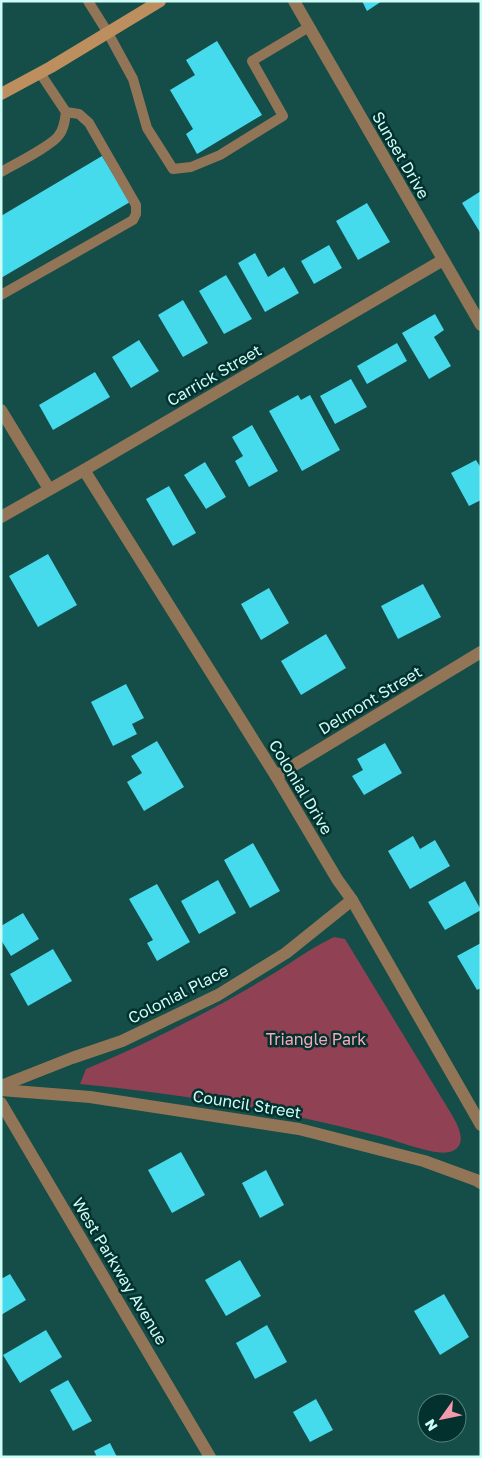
<svg xmlns="http://www.w3.org/2000/svg" width="482" height="1458" viewBox="0 0 482 1458" font-family="'Golos Text',sans-serif">
<style>
.green{fill:#904154}
.building{fill:#45daec}
.lines{fill:none;stroke-linecap:round;stroke-linejoin:round}
.lane{stroke:#927557;stroke-width:10}
.street{stroke:#927557;stroke-width:12}
.secondary{stroke:#bd8f5f;stroke-width:12}
.labels{text-anchor:middle;dominant-baseline:central;stroke-width:5;stroke-linejoin:round;paint-order:stroke}
.street-label{font-size:16px;fill:#cefdf7;stroke:#02312e}
.park-label{font-size:16px;fill:#f6a9b8;stroke:#02312e}
</style>
<rect width="100%" height="100%" fill="#154d48"/>
<path class="green" d="M334,937L345,939L452,1115C459,1127 469,1147 449,1152C435,1156 395,1140 379,1136C281,1110 181,1094 80,1084L86,1069C151,1042 215,1009 276,972C295,960 313,947 334,937Z"/>
<g class="building">
<polygon points="362,1 382,1 367,11"/>
<polygon points="217,41 262,115 197,154 186,134 193,129 170,90 195,75 186,60"/>
<polygon points="102,156 130,202 1,278 1,216"/>
<polygon points="481,191 481,234 462,203"/>
<polygon points="367,203 390,242 358,260 336,221"/>
<polygon points="329,245 342,268 314,284 301,261"/>
<polygon points="255,253 268,277 284,267 299,293 265,312 238,263"/>
<polygon points="226,275 252,319 224,334 199,291"/>
<polygon points="183,300 208,343 183,357 158,315"/>
<polygon points="435,314 444,330 434,337 451,366 429,379 402,333"/>
<polygon points="139,340 159,371 131,388 112,357"/>
<polygon points="397,343 407,361 367,384 357,366"/>
<polygon points="95,372 110,397 53,430 39,405"/>
<polygon points="351,379 367,407 335,424 320,396"/>
<polygon points="298,395 301,400 310,395 340,450 302,471 269,411"/>
<polygon points="252,425 278,471 249,487 235,461 243,456 232,437"/>
<polygon points="476,460 481,468 481,500 469,506 451,473"/>
<polygon points="205,462 226,497 206,509 184,475"/>
<polygon points="169,486 196,533 173,546 146,499"/>
<polygon points="48,554 77,605 38,627 9,576"/>
<polygon points="423,584 441,617 398,639 381,606"/>
<polygon points="269,588 289,623 261,640 241,604"/>
<polygon points="326,634 346,668 301,695 281,661"/>
<polygon points="126,684 144,718 132,724 137,734 113,746 91,702"/>
<polygon points="157,741 184,787 144,811 127,782 142,773 131,756"/>
<polygon points="385,743 402,773 364,795 352,776 363,770 357,759"/>
<polygon points="413,836 420,849 435,840 450,866 410,889 388,851"/>
<polygon points="253,843 280,891 250,908 224,860"/>
<polygon points="218,880 236,913 199,934 181,901"/>
<polygon points="465,881 481,910 445,930 428,902"/>
<polygon points="157,884 190,942 157,961 147,943 153,940 129,899"/>
<polygon points="23,913 39,939 11,956 1,940 1,926"/>
<polygon points="481,943 481,988 477,990 457,956"/>
<polygon points="53,949 72,981 28,1006 10,974"/>
<polygon points="181,1152 205,1195 172,1213 148,1170"/>
<polygon points="266,1170 284,1205 260,1218 242,1183"/>
<polygon points="240,1260 261,1296 226,1316 205,1280"/>
<polygon points="10,1274 26,1300 1,1315 1,1279"/>
<polygon points="444,1294 469,1337 440,1355 414,1311"/>
<polygon points="267,1325 287,1362 255,1379 236,1343"/>
<polygon points="46,1330 62,1357 20,1383 3,1355"/>
<polygon points="68,1380 92,1421 73,1431 50,1390"/>
<polygon points="316,1399 333,1430 310,1442 293,1412"/>
<polygon points="110,1443 117,1457 97,1457 94,1451"/>
</g>
<g class="lines">
<g class="lane">
<polyline points="88,1 108,33 133,79 147,128 173,169 191,167 220,155 283,116 252,61 309,27"/>
<path d="M1,172C13,165 53,145 59,135C64,129 65,120 66,112"/>
<polyline points="1,295 133,220 136,214 136,205 89,123 79,114 66,112 40,73"/>
</g>
<g class="street">
<polyline points="294,1 481,325"/>
<polyline points="1,410 49,489"/>
<polyline points="84,470 276,776 337,879 352,900 481,1125"/>
<polyline points="1,517 84,470 443,260"/>
<polyline points="276,776 481,652"/>
<polyline points="1,1086 72,1058 122,1041 218,995 286,953 352,900"/>
<polyline points="1,1090 90,1097 299,1129 424,1161 476,1180 481,1183"/>
<polyline points="1,1103 210,1457"/>
</g>
<polyline class="secondary" points="1,94 51,67 160,1"/>
</g>
<g class="labels">
<g class="street-label">
<text transform="translate(401 155) rotate(60)">Sunset Drive</text>
<text transform="translate(214 375) rotate(-30)">Carrick Street</text>
<text transform="translate(370 700) rotate(-31)">Delmont Street</text>
<text transform="translate(301 787) rotate(59)">Colonial Drive</text>
<text transform="translate(178 994) rotate(-27)">Colonial Place</text>
<text transform="translate(247 1104) rotate(9)">Council Street</text>
<text transform="translate(120 1271) rotate(59)">West Parkway Avenue</text>
</g>
<g class="park-label">
<text x="316" y="1039">Triangle Park</text>
</g>
</g>
<rect width="482" height="1458" fill="none" stroke="#cefdf7" stroke-width="5"/>
<g transform="translate(442 1418) rotate(237)"><circle r="24" fill="#02312e" stroke="#54837e"/>
<path d="M0-4L9 19L0 12L-9 19Z" fill="#f39aac"/>
<text y="-8" font-size="14" font-weight="bold" text-anchor="middle" fill="#cefdf7">N</text>
</g>
</svg>
